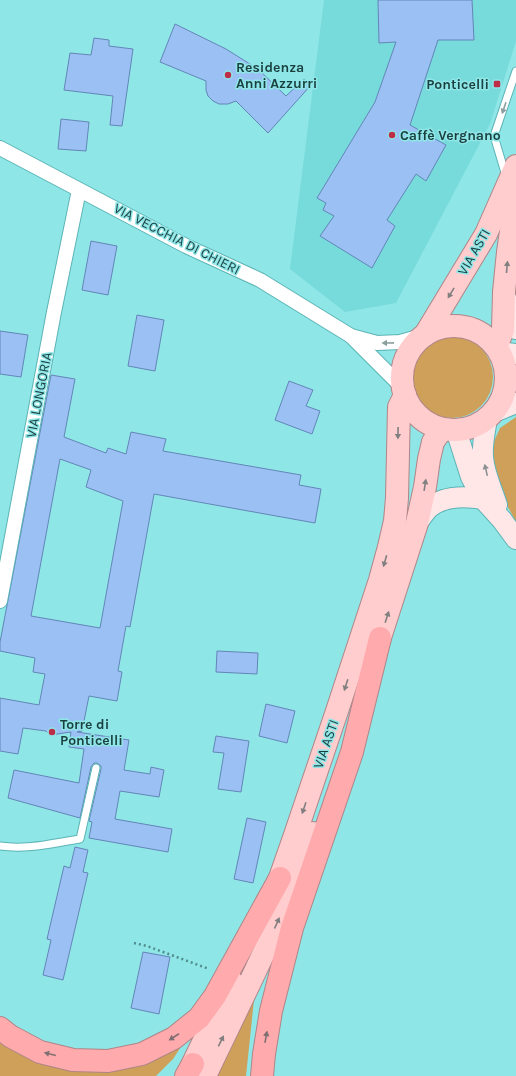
<svg xmlns="http://www.w3.org/2000/svg" width="516" height="1076" viewBox="0 0 516 1076" font-family="Karla,sans-serif">
<style>
.built{fill:#77dadb}
.green{fill:#cfa05a}
.building{fill:#9ac0f4;stroke:#6386b7;fill-rule:evenodd}
.lines{fill:none;stroke-linecap:round;stroke-linejoin:round}
.lane-casing{stroke:#5cb4b5;stroke-width:9}
.street-casing{stroke:#5cb4b5;stroke-width:16}
.secondary-casing{stroke:#5cb4b5;stroke-width:22}
.primary-casing{stroke:#af8587;stroke-width:24}
.highway-casing{stroke:#af8587;stroke-width:24}
.path{stroke:#518d8e;stroke-width:2.5;stroke-dasharray:2 3;stroke-linecap:butt}
.lane{stroke:#fff;stroke-width:7}
.street{stroke:#fff;stroke-width:14}
.secondary{stroke:#ffe6e7;stroke-width:20}
.primary{stroke:#ffcdce;stroke-width:22}
.highway{stroke:#ffabae;stroke-width:22}
.oneway{fill:#8c9f9f}
.oneway2{fill:#817f7f}
.oneway3{fill:#8c9293}
.oneway4{fill:#817071}
.poi-dot{fill:#be2d47;stroke:#8fe6e7;stroke-width:1.5}
.labels{text-anchor:middle;dominant-baseline:central;stroke-width:3;stroke-linejoin:round;paint-order:stroke}
.poi-label{font-size:14px;font-weight:bold;fill:#1a3f3f;stroke:#8fe6e7;text-anchor:start}
.street-label{font-size:14px;fill:#1a3f3f;stroke:#8fe6e7}
</style>
<rect width="100%" height="100%" fill="#8fe6e7"/>
<polygon class="built" points="324,0 516,0 516,41 490,124 396,303 345,312 290,269"/>
<g class="green">
<circle cx="452" cy="377" r="41"/>
<polygon points="516,417 516,522 502,496 493,469 492,446 500,428"/>
<polygon points="255,990 246,1076 216,1076"/>
<polygon points="192,1030 173,1059 156,1076 0,1076 0,1036 77,1069"/>
</g>
<g class="building">
<polygon points="378,0 472,0 474,40 438,40 410,125 446,145 426,181 416,174 387,220 395,226 372,268 320,236 334,216 323,210 326,203 317,198 375,102 396,42 379,43"/>
<polygon points="175,24 226,49 258,69 286,96 304,79 311,85 268,133 236,101 228,104 219,104 213,101 208,96 206,90 206,81 160,62"/>
<polygon points="94,38 109,40 109,46 133,49 122,126 110,125 113,96 64,90 70,53 91,55"/>
<polygon points="61,119 89,122 86,151 58,149"/>
<polygon points="91,241 117,246 108,295 82,290"/>
<polygon points="137,315 164,320 155,371 128,366"/>
<polygon points="0,331 28,335 21,377 0,374"/>
<path d="M51,375L75,379L64,437L106,453L108,448L126,454L131,432L166,439L163,451L301,475L299,485L321,489L315,523L154,494L130,627L126,626L118,671L122,672L117,701L89,696L82,731L77,732L129,740L124,770L150,774L151,767L164,770L159,797L120,791L115,819L172,829L168,852L89,838L92,822L89,821L101,769V766L97,763H94L91,767L80,818L8,798L14,770L79,783L84,749L69,747L71,732L50,735L46,731L23,728L18,754L0,751V698L39,705L45,674L33,672L35,658L0,651V642ZM60,459L91,470L86,487L123,501L100,628L31,616Z"/>
<polygon points="289,381 313,390 306,406 320,411 312,434 275,420"/>
<polygon points="217,651 258,653 257,674 216,672"/>
<polygon points="266,704 295,711 287,743 259,736"/>
<polygon points="216,736 249,741 241,792 218,789 224,753 213,752"/>
<polygon points="247,818 266,822 253,883 234,879"/>
<polygon points="75,847 88,850 83,872 88,873 63,980 43,975 51,940 47,939 64,866 70,868"/>
<polygon points="143,952 170,957 159,1014 131,1008"/>
</g>
<g class="lines">
<defs>
<g id="lane">
<polyline points="506,176 494,136 516,71"/>
<path d="M0,846C27,850 53,843 80,839L96,768"/>
</g>
<g id="street">
<polyline points="0,148 186,246 260,280 351,336 403,388"/>
<polyline points="351,336 377,343 400,342 425,335"/>
<polyline points="0,601 54,312 79,190"/>
</g>
<g id="secondary">
<polyline points="506,298 512,321 516,329"/>
<polyline points="499,352 516,354"/>
<polyline points="494,412 516,403"/>
<path d="M487,419C485,431 482,444 483,457C484,473 492,489 497,505"/>
<polyline points="456,430 471,477 483,499 502,520 516,539"/>
<path d="M417,523C421,518 425,512 429,508C444,495 465,496 483,499"/>
</g>
<g id="primary">
<circle cx="454" cy="378" r="52"/>
<polyline points="425,335 486,234 516,166"/>
<polyline points="496,347 503,330 504,292 508,252 516,196"/>
<polyline points="374,656 417,523 425,487 429,459 433,442 442,429"/>
<polyline points="272,896 280,878 294,838 337,711 380,580 389,547 395,521 397,498 399,407 405,395"/>
<polyline points="187,1076 232,982"/>
<path d="M205,1076C243,996 284,917 313,833"/>
</g>
<g id="highway">
<polyline points="0,1028 10,1036 40,1052 73,1060 108,1061 142,1054 174,1038 199,1018 215,996 280,878"/>
<polyline points="186,1076 193,1064"/>
<polyline points="262,1076 264,1054 271,1011 292,928 352,752 380,638"/>
</g>
</defs>
<use href="#lane" class="lane-casing"/>
<use href="#street" class="street-casing"/>
<use href="#secondary" class="secondary-casing"/>
<use href="#primary" class="primary-casing"/>
<use href="#highway" class="highway-casing"/>
<polyline class="path" points="134,943 147,946 209,969"/>
<use href="#lane" class="lane"/>
<use href="#street" class="street"/>
<use href="#secondary" class="secondary"/>
<use href="#primary" class="primary"/>
<use href="#highway" class="highway"/>
</g>
<defs><path id="oneway-solid" d="M-6-.8H1V-3.2L6.5 0L1 3.2V.8H-6Z"/></defs>
<g class="oneway">
<use href="#oneway-solid" transform="translate(504 108) rotate(109)"/>
<use href="#oneway-solid" transform="translate(388 343) rotate(179)"/>
</g>
<g class="oneway2">
<use href="#oneway-solid" transform="translate(507 267) rotate(-85)"/>
<use href="#oneway-solid" transform="translate(451 293) rotate(121)"/>
<use href="#oneway-solid" transform="translate(398 433) rotate(91)"/>
<use href="#oneway-solid" transform="translate(425 485) rotate(-81)"/>
<use href="#oneway-solid" transform="translate(385 561) rotate(106)"/>
<use href="#oneway-solid" transform="translate(387 617) rotate(-72)"/>
<use href="#oneway-solid" transform="translate(346 685) rotate(108)"/>
<use href="#oneway-solid" transform="translate(304 808) rotate(109)"/>
<use href="#oneway-solid" transform="translate(277 923) rotate(-66)"/>
<use href="#oneway-solid" transform="translate(221 1041) rotate(-64)"/>
</g>
<use class="oneway3" href="#oneway-solid" transform="translate(486 470) rotate(-103)"/>
<g class="oneway4">
<use href="#oneway-solid" transform="translate(174 1037) rotate(147)"/>
<use href="#oneway-solid" transform="translate(266 1037) rotate(-80)"/>
<use href="#oneway-solid" transform="translate(50 1054) rotate(-166)"/>
</g>
<g class="poi-dot">
<circle cx="228" cy="75" r="4"/>
<rect x="493" y="80" width="8" height="8" rx="2"/>
<circle cx="392" cy="135" r="4"/>
<circle cx="52" cy="732" r="4"/>
</g>
<g class="labels">
<g class="poi-label">
<text x="236" y="67">Residenza<tspan x="236" dy="16">Anni Azzurri</tspan></text>
<text x="489" y="84" text-anchor="end">Ponticelli</text>
<text x="400" y="135">Caffè Vergnano</text>
<text x="60" y="724">Torre di<tspan x="60" dy="16">Ponticelli</tspan></text>
</g>
<g class="street-label">
<text transform="translate(177 239) rotate(27)">VIA VECCHIA DI CHIERI</text>
<text transform="translate(474 252) rotate(-60)">VIA ASTI</text>
<text transform="translate(39 395) rotate(-79)">VIA LONGORIA</text>
<text transform="translate(326 744) rotate(-71)">VIA ASTI</text>
</g>
</g>
</svg>
